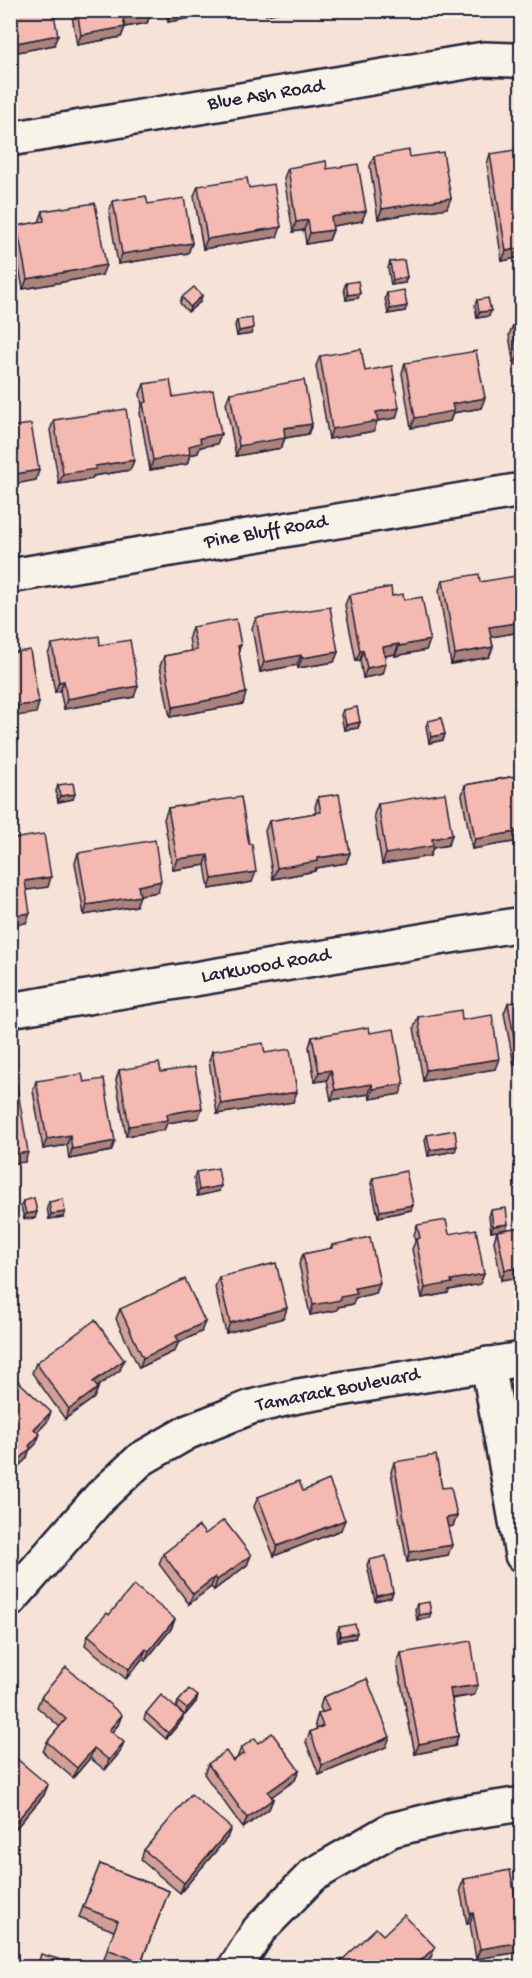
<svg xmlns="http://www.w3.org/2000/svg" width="532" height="1978" viewBox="0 0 532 1978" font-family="'Gochi Hand',sans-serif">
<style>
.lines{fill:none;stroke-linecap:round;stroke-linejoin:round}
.minor-casing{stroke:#22223b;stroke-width:38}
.minor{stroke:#f7f3e8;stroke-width:33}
.wall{fill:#d29f97;stroke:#22223b;stroke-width:1.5}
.shaded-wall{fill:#ab827b;stroke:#22223b;stroke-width:1.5}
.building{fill:#f4b9b0;stroke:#22223b;stroke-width:1.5}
.labels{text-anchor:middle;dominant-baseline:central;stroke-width:6;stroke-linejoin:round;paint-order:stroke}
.street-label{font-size:20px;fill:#22223b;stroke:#f7f3e8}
</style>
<rect width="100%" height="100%" fill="#f6e2d7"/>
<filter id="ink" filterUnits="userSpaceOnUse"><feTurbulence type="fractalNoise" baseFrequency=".0167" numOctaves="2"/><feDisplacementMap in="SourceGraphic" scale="12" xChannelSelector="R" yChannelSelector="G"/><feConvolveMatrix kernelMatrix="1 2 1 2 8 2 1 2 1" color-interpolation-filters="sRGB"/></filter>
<g filter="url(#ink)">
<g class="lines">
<defs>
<g id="minor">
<polyline points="10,139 484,59 513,60 522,62"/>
<polyline points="10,576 522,490"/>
<polyline points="10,1010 522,924"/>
<polyline points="488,1364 522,1555"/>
<polyline points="10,1600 100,1497 141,1459 188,1432 251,1407 298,1396 522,1359"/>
<polyline points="235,1968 259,1930 313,1875 391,1830 457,1814 522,1804"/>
</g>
</defs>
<use href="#minor" class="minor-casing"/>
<use href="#minor" class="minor"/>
</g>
<g class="wall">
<polygon points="10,10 54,45 13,53 10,40"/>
<polygon points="71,10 150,10 151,13 147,23 125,27 121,37 77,45"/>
<polygon points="166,10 237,10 168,22"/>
<polygon points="490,154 522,257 502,261 487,164"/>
<polygon points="374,156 410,157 447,208 378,219 370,166"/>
<polygon points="288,168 327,169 362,221 332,226 333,230 329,240 306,244 304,230 293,232 284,178"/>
<polygon points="198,186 249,188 277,237 203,249 194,196"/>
<polygon points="113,201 148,204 192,243 188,253 118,264 109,211"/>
<polygon points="43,211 102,275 23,289 13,236 17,226 39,222"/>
<polygon points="390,262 405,283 391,285 388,268"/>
<polygon points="346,283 358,298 346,300 344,288"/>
<polygon points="387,293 405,311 388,314 385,298"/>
<polygon points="182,297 200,302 188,312 180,303"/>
<polygon points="477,300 489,316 477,318 475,305"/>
<polygon points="237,320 253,328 251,334 237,336 235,325"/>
<polygon points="522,323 522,370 520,364 514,365 509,335 513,325"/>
<polygon points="320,356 365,371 396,418 377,421 374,431 329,439 316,366"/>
<polygon points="405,363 481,408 453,413 450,421 411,428 402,373"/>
<polygon points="144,384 173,397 217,444 200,447 198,453 190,455 187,464 150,470 140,413 142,406 140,394"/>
<polygon points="230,393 312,424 308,434 285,438 281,448 236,456 226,403"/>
<polygon points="54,420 134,460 130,470 93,476 92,479 59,484 50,430"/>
<polygon points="443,580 480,582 522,611 522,627 520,632 491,637 493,647 489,657 451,664 439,590"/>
<polygon points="349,595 392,596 404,600 430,640 426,650 395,656 395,654 384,656 383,674 363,678 360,660 356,661 345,605"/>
<polygon points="256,618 338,652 334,662 298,668 297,665 260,672 252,628"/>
<polygon points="192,627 241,645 239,650 243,704 170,717 160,666 164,656 191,651 189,637"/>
<polygon points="52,644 134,697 64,709 60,691 55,692 48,654"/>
<polygon points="343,710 360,722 358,728 344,730 341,715"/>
<polygon points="428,721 445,734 443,740 429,743 426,726"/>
<polygon points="522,775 522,834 519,841 472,849 462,795 465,785"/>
<polygon points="58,785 73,799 58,802 56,791"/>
<polygon points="318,797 346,863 316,868 315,871 273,879 265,831 269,821 316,813 315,807"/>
<polygon points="378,804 452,835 448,845 433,848 430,856 382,864 374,814"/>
<polygon points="168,808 249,844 252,882 209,889 205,865 173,870 164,819"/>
<polygon points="78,853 158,892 139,895 136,906 84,915 75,863"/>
<polygon points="508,1003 522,1064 514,1065 504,1013"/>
<polygon points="418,1017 462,1020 495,1069 423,1081 414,1027"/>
<polygon points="370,1033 400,1094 370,1099 369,1094 331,1100 327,1080 315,1082 309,1047 312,1037"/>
<polygon points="212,1051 265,1053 293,1102 217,1114 209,1061"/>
<polygon points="119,1070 161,1072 202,1108 198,1118 167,1123 164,1130 126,1136 116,1080"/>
<polygon points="36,1081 84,1082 115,1141 111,1151 69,1159 67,1145 43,1149 33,1091"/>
<polygon points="427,1135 455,1151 428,1156 425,1140"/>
<polygon points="196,1172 219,1191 197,1196 194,1177"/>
<polygon points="373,1178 413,1205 411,1210 378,1217 371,1183"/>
<polygon points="23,1201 35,1218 24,1219 21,1206"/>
<polygon points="49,1202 63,1217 49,1219 47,1207"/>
<polygon points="491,1210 506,1229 491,1232 489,1216"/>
<polygon points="417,1225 449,1234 484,1274 480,1284 449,1290 448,1293 422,1298 412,1249 415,1242 414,1235"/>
<polygon points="522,1227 501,1280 494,1241 497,1231"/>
<polygon points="332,1245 380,1283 376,1293 355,1298 353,1304 338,1307 337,1310 310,1315 299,1264 303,1254 330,1249"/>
<polygon points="219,1277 284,1318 226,1333 215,1287"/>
<polygon points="120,1309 201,1332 178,1343 175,1351 139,1368 116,1319"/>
<polygon points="36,1363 120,1370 97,1386 98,1388 94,1398 65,1419 32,1373"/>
<polygon points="394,1462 442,1488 457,1516 453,1526 448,1527 448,1555 407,1562 391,1472"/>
<polygon points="303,1491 341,1530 274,1556 254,1507 258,1497"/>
<polygon points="205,1534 251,1555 247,1565 214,1590 211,1587 189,1604 159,1564 163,1554"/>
<polygon points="369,1560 393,1592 391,1597 375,1601 367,1565"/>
<polygon points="417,1604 429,1618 417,1620 415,1609"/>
<polygon points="109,1615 175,1619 171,1629 145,1661 142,1659 126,1679 85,1645 88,1635"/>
<polygon points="339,1627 355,1638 338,1641 337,1632"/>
<polygon points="401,1653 478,1685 474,1695 452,1699 458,1736 455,1746 415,1754 397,1663"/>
<polygon points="41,1697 118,1725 112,1732 120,1752 105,1770 90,1758 73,1778 43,1752 47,1742 60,1727 37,1707"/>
<polygon points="323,1697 386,1747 319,1775 306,1742 310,1732 317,1729 315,1724 318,1714 322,1712 320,1707"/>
<polygon points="178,1702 196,1702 185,1715 176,1708"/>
<polygon points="146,1713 182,1720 166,1739 144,1719"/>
<polygon points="258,1743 299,1770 295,1780 271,1797 273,1799 269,1809 243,1828 204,1774 208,1764 233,1761 237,1758 241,1748"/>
<polygon points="10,1753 44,1795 11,1834"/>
<polygon points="227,1838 180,1893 141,1860 144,1850"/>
<polygon points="100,1864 169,1891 139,1968 125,1968 104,1959 114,1931 79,1917"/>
<polygon points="464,1879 522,1930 522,1948 520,1952 476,1959 470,1923 467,1924 460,1889"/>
<polygon points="383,1935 431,1957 419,1968 339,1968 341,1961"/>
</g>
<g class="shaded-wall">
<polygon points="180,10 237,10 168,22 171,12"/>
<polygon points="267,10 292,10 266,15"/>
<polygon points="151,13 147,23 119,28 123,18"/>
<polygon points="125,27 121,37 77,45 81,35"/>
<polygon points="58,35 54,45 13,53 16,43"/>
<polygon points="451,198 447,208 378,219 382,209"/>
<polygon points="366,211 362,221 327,227 331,217"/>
<polygon points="308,220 304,230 293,232 296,222"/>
<polygon points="281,227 277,237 203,249 207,239"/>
<polygon points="333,230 329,240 306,244 310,233"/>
<polygon points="192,243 188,253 118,264 122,254"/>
<polygon points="522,248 522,257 502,261 506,251"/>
<polygon points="106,265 102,275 23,289 27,279"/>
<polygon points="407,277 405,283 391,285 393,280"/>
<polygon points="360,293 358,298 346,300 348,295"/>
<polygon points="202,296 200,302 188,312 190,307"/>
<polygon points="407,306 405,311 388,314 390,309"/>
<polygon points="491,311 489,316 477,318 479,312"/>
<polygon points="253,328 251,334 237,336 239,331"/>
<polygon points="522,354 520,364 514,365 518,355"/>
<polygon points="485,398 481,408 453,413 450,421 411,428 415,418 452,404"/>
<polygon points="399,408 396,418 377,421 374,431 329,439 332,429 376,412"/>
<polygon points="312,424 308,434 285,438 281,448 236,456 239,446 284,428"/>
<polygon points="221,434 217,444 200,447 198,453 190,455 187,464 150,470 153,460 189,446 200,438"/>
<polygon points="134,460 130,470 93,476 92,479 59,484 63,474 95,466"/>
<polygon points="39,470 36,480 10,485 10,475"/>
<polygon points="522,622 522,627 520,632 486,638 489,627"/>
<polygon points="430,640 426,650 395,656 399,646"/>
<polygon points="399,644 395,654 379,657 383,647"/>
<polygon points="493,647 489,657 451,664 455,654"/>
<polygon points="363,650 360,660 356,661 360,651"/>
<polygon points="338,652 334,662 298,668 302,658"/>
<polygon points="301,655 297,665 260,672 264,662"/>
<polygon points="386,664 383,674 363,678 367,668"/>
<polygon points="64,681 60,691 55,692 59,682"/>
<polygon points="138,686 134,697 64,709 67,699"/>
<polygon points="246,693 243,704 170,717 173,707"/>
<polygon points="39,703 36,713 10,717 10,707"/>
<polygon points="360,722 358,728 344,730 346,725"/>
<polygon points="445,734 443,740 429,743 431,737"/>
<polygon points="75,794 73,799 58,802 60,796"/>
<polygon points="522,831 522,834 519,841 472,849 475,839"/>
<polygon points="452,835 448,845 433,848 430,856 382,864 386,854 432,839"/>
<polygon points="350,853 346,863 316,868 315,871 273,879 277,868 318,858"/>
<polygon points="208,855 205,865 173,870 177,859"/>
<polygon points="256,872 252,882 209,889 212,879"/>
<polygon points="51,877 48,887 21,891 25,881"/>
<polygon points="161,881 158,892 134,896 138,886"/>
<polygon points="140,896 136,906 84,915 87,905"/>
<polygon points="30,913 26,923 10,925 10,916"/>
<polygon points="522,1054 522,1064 514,1065 517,1055"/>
<polygon points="499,1059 495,1069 423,1081 426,1070"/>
<polygon points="331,1070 327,1080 315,1082 319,1072"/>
<polygon points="372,1084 369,1094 331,1100 335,1090"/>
<polygon points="404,1084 400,1094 370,1099 373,1089"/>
<polygon points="297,1092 293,1102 217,1114 221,1104"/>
<polygon points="202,1108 198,1118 167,1123 164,1130 126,1136 129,1126 167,1114"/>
<polygon points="70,1135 67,1145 43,1149 47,1139"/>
<polygon points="115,1141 111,1151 69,1159 72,1149"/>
<polygon points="457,1146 455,1151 428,1156 430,1150"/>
<polygon points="28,1152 25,1162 10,1164 10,1155"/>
<polygon points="221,1186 219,1191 197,1196 199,1190"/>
<polygon points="413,1205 411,1210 378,1217 380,1211"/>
<polygon points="37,1212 35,1218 24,1219 26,1214"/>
<polygon points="65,1212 63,1217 49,1219 51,1214"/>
<polygon points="508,1224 506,1229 491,1232 493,1226"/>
<polygon points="522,1267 522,1277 501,1280 505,1270"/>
<polygon points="484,1274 480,1284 449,1290 448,1293 422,1298 425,1288 451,1280"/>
<polygon points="380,1283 376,1293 355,1298 353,1304 338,1307 337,1310 310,1315 313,1305 340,1297 355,1288"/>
<polygon points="287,1308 284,1318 226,1333 230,1323"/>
<polygon points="205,1322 201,1332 178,1343 175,1351 139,1368 143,1358 176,1336"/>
<polygon points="124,1360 120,1370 90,1392 93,1382"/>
<polygon points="98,1388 94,1398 65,1419 69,1409"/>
<polygon points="51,1412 47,1422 31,1439 34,1429"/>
<polygon points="40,1434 36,1444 29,1451 27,1458 10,1475 11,1468 29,1446"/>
<polygon points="457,1516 453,1526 443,1528 446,1518"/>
<polygon points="345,1520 341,1530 274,1556 277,1546"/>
<polygon points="452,1545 448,1555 407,1562 410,1552"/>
<polygon points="251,1555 247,1565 214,1590 217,1580"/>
<polygon points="215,1577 211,1587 189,1604 193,1594"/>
<polygon points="393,1592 391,1597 375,1601 377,1596"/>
<polygon points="431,1613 429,1618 417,1620 419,1615"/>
<polygon points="175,1619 171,1629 145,1661 149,1651"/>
<polygon points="357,1633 355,1638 338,1641 340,1636"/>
<polygon points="146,1649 142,1659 126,1679 129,1669"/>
<polygon points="478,1685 474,1695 446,1699 450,1689"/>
<polygon points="198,1696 196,1702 185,1715 187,1709"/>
<polygon points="122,1715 118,1725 105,1740 109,1730"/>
<polygon points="184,1715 182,1720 166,1739 168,1733"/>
<polygon points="458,1736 455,1746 415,1754 419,1744"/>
<polygon points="390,1737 386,1747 319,1775 322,1765"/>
<polygon points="124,1742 120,1752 105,1770 109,1760"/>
<polygon points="94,1748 90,1758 73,1778 77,1768"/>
<polygon points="299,1770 295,1780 264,1802 268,1792"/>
<polygon points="48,1785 44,1795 11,1834 14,1824"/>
<polygon points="273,1799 269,1809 243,1828 247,1818"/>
<polygon points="231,1828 227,1838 180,1893 184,1883"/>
<polygon points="473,1913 470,1923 467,1924 470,1914"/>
<polygon points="522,1942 522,1948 520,1952 476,1959 480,1949"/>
<polygon points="435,1947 431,1957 419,1968 413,1968"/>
</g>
<g class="building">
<polygon points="11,10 53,10 58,35 16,43"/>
<polygon points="77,10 150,10 151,13 123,18 125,27 81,35"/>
<polygon points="522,149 522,248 506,251 490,154"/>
<polygon points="409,150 410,157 443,152 451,198 382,209 374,156"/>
<polygon points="326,161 327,169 358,164 366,211 331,217 333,230 310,233 308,220 296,222 288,168"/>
<polygon points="247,178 249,188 274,184 281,227 207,239 198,186"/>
<polygon points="146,196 148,204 184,198 192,243 122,254 113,201"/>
<polygon points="95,203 106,265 27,279 17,226 44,221 43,211"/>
<polygon points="404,260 407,277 393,280 390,262"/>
<polygon points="358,281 360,293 348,295 346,283"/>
<polygon points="194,287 202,296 190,307 182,297"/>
<polygon points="404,290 407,306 390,309 387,293"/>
<polygon points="488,298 491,311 479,312 477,300"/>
<polygon points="10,307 12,307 13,319 10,320"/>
<polygon points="252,318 253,328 239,331 237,320"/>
<polygon points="522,323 522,354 518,355 513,325"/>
<polygon points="361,349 365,371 392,366 399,408 376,412 378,421 332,429 320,356"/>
<polygon points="476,351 485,398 452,404 454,411 415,418 405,363"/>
<polygon points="170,380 173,397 213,390 221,434 200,438 201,443 189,446 190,454 153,460 143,403 147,402 144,384"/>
<polygon points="304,380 312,424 284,428 285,438 239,446 230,393"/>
<polygon points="126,409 134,460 95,466 96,469 63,474 54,420"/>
<polygon points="31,424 39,470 10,475 10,427"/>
<polygon points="479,574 480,582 515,576 522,611 522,622 489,627 493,647 455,654 443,580"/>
<polygon points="391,587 392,596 403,594 404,600 422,597 430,640 399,646 399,644 383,647 386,664 367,668 363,650 360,651 349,595"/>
<polygon points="330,607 338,652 302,658 301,655 264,662 256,618"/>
<polygon points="236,619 241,645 238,646 246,693 173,707 164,656 197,650 192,627"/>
<polygon points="99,636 100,645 130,640 138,686 67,699 64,681 59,682 52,644"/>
<polygon points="30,650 39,703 10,707 10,653"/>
<polygon points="357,707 360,722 346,725 343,710"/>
<polygon points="441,718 445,734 431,737 428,721"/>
<polygon points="522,775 522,831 475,839 465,785"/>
<polygon points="73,783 75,794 60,796 58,785"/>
<polygon points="445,793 452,835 432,839 433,846 386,854 378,804"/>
<polygon points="339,794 350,853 318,858 318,861 277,868 269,821 321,812 318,797"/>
<polygon points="241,797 249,844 252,844 256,872 212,879 208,855 177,859 168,808"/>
<polygon points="10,833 12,839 44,834 51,877 25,881 30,913 10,916"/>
<polygon points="155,840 161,881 138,886 140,896 87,905 78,853"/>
<polygon points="522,1001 522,1054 517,1055 508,1003"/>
<polygon points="461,1010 462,1020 492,1015 499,1059 426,1070 418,1017"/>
<polygon points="369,1027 370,1033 394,1029 404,1084 373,1089 372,1084 335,1090 331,1070 319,1072 312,1037"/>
<polygon points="263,1043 265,1053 290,1049 297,1092 221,1104 212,1051"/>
<polygon points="159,1063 161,1072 195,1067 202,1108 167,1114 168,1120 129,1126 119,1070"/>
<polygon points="82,1074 84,1082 104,1079 115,1141 72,1149 70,1135 47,1139 36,1081"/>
<polygon points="17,1085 28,1152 10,1155 10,1086"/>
<polygon points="455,1130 457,1146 430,1150 427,1135"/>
<polygon points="218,1168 221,1186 199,1190 196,1172"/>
<polygon points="406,1171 413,1205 380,1211 373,1178"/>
<polygon points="34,1198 37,1212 26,1214 23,1201"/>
<polygon points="63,1199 65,1212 51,1214 49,1202"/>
<polygon points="506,1208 508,1224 493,1226 491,1210"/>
<polygon points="446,1220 449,1234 476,1229 484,1274 451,1280 452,1283 425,1288 416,1239 420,1238 417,1225"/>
<polygon points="522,1227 522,1267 505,1270 497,1231"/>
<polygon points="370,1237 380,1283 355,1288 357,1294 340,1297 341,1300 313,1305 303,1254 332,1248 332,1245"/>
<polygon points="276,1263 287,1308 230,1323 219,1277"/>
<polygon points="185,1279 205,1322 176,1336 179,1341 143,1358 120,1309"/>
<polygon points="95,1320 124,1360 93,1382 98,1388 69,1409 36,1363"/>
<polygon points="18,1381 51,1412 34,1429 40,1434 29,1446 31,1448 11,1468 10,1467 10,1389"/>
<polygon points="436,1455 442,1488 451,1487 457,1516 446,1518 452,1545 410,1552 394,1462"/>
<polygon points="329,1480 345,1520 277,1546 258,1497 299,1481 303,1491"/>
<polygon points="224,1520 251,1555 217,1580 215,1577 193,1594 163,1554 199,1526 205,1534"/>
<polygon points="386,1556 393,1592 377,1596 369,1560"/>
<polygon points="134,1585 175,1619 149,1651 146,1649 129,1669 88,1635 107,1613 109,1615"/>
<polygon points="429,1602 431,1613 419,1615 417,1604"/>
<polygon points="355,1624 357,1633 340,1636 339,1627"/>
<polygon points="471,1641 478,1685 450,1689 458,1736 419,1744 401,1653"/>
<polygon points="66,1667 122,1715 109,1730 124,1742 109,1760 94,1748 77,1768 47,1742 66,1719 41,1697"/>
<polygon points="367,1679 390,1737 322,1765 310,1732 323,1726 318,1714 329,1710 323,1697"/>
<polygon points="189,1689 198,1696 187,1709 178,1702"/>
<polygon points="161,1695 184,1715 168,1733 146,1713"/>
<polygon points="272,1733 299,1770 268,1792 273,1799 247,1818 208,1764 226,1751 233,1761 244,1753 241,1748 255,1738 258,1743"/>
<polygon points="10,1753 48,1785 14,1824 10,1821"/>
<polygon points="191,1794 231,1828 184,1883 144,1850"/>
<polygon points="100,1864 169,1891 141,1962 107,1949 118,1921 83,1907"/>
<polygon points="510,1870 522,1930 522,1942 480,1949 473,1913 470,1914 464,1879"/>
<polygon points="404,1915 435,1947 413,1968 347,1968 341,1961 376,1928 383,1935"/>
<polygon points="41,1954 89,1968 37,1968"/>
</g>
</g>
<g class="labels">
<g class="street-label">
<text transform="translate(266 96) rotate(-9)">Blue Ash Road</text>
<text transform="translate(266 533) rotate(-10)">Pine Bluff Road</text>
<text transform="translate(266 967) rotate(-10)">Larkwood Road</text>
<text transform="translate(338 1391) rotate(-11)">Tamarack Boulevard</text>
</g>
</g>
<rect width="532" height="1978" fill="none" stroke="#f7f3e8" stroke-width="36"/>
<rect x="18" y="18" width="496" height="1942" fill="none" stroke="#22223b" stroke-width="2" filter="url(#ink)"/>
</svg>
